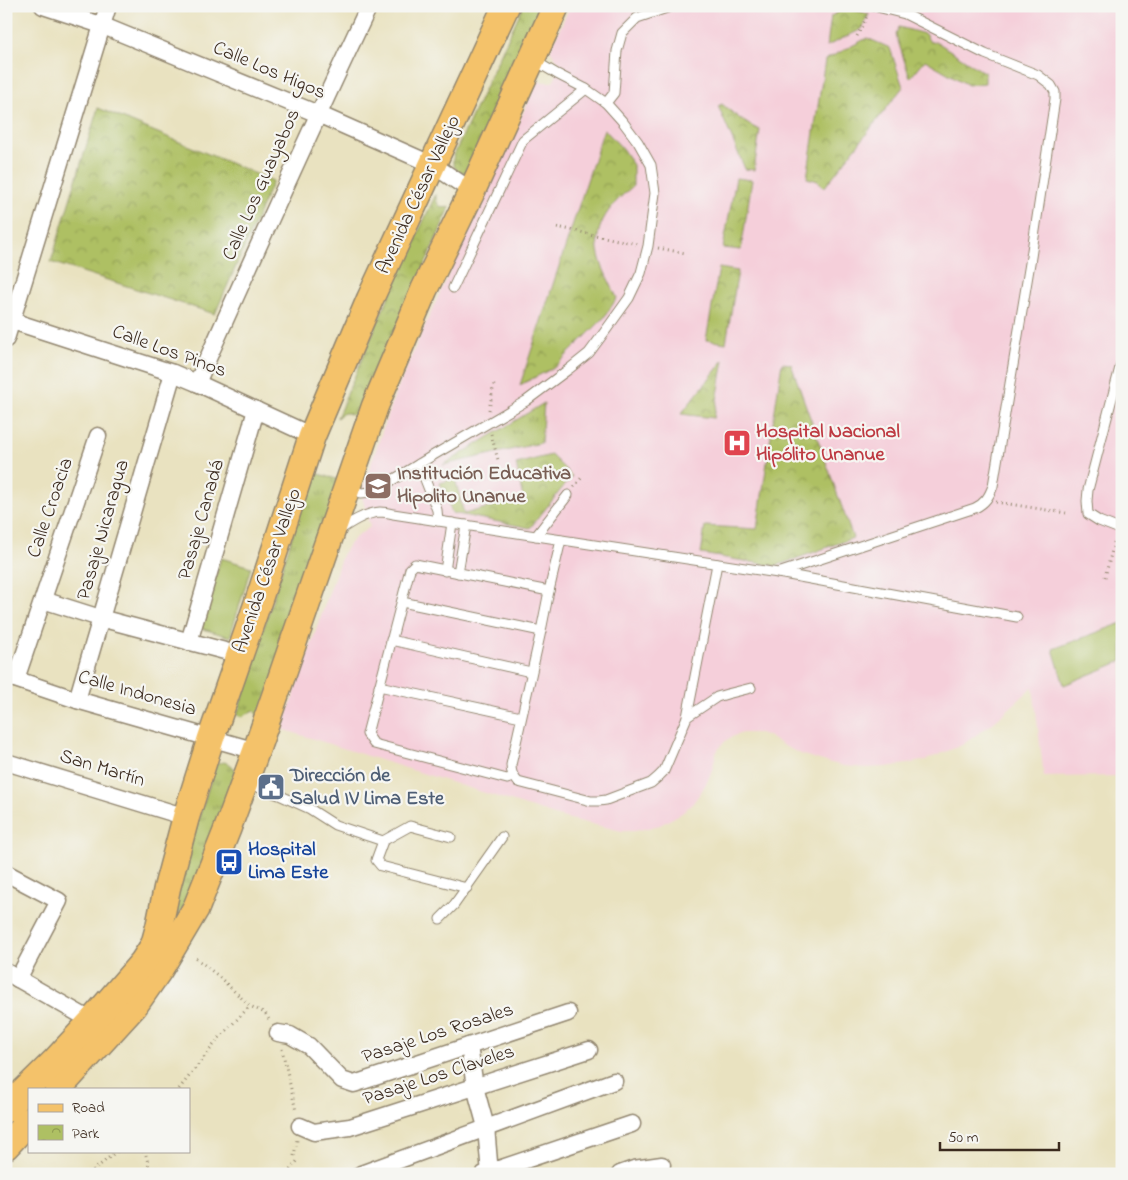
<svg xmlns="http://www.w3.org/2000/svg" width="1128" height="1180" viewBox="0 0 1128 1180" font-family="'Indie Flower',sans-serif">
<style>
.built{fill:#f5cfda}
.grass{fill:url(#grass-tufts);stroke:#747540}
.park{fill:url(#park-crowns);stroke:#747540}
.garden{fill:#aec063;stroke:#747540}
.lines{fill:none;stroke-linecap:round;stroke-linejoin:round}
.lane-casing{stroke:#92866f;stroke-width:11}
.street-casing{stroke:#92866f;stroke-width:19}
.primary-casing{stroke:#92866f;stroke-width:29}
.path{stroke:#92866f;stroke-width:3;stroke-dasharray:1 4;stroke-linecap:butt}
.lane{stroke:#fff;stroke-width:9}
.street{stroke:#fff;stroke-width:16}
.primary{stroke:#f4c26a;stroke-width:26}
.labels{text-anchor:middle;dominant-baseline:central;stroke-width:4.5;stroke-linejoin:round;paint-order:stroke}
.street-label{font-size:20px;fill:#3b2a1e;stroke:#f6f6f2}
.health-label{font-size:20px;font-weight:bold;fill:#be3a42;stroke:#f6f6f2;text-anchor:start}
.education-label{font-size:20px;font-weight:bold;fill:#785e54;stroke:#f6f6f2;text-anchor:start}
.service-label{font-size:20px;font-weight:bold;fill:#4e5e75;stroke:#f6f6f2;text-anchor:start}
.transit-label{font-size:20px;font-weight:bold;fill:#164399;stroke:#f6f6f2;text-anchor:start}
</style>
<defs>
<pattern id="grass-tufts" width="24" height="20" patternUnits="userSpaceOnUse" patternTransform="scale(1.25)"><rect width="24" height="20" fill="#aec063"/><path d="M3 7l-1-3M5 7V3M7 7l1-3M15 17l-1-3M17 17v-4M19 17l1-3" fill="none" stroke="#8f9c51"/></pattern>
<pattern id="park-crowns" width="20" height="18" patternUnits="userSpaceOnUse" patternTransform="scale(1.25)"><rect width="20" height="18" fill="#aec063"/><path d="M2 6a3 3 0 1 1 6 0M12 15a3 3 0 1 1 6 0" fill="none" stroke="#8f9c51"/></pattern>
</defs>
<rect width="100%" height="100%" fill="#f6f6f2"/>
<filter id="ink" filterUnits="userSpaceOnUse"><feTurbulence type="fractalNoise" baseFrequency=".02" numOctaves="2"/><feDisplacementMap in="SourceGraphic" scale="10" xChannelSelector="R" yChannelSelector="G"/><feConvolveMatrix kernelMatrix="1 2 1 2 8 2 1 2 1" color-interpolation-filters="sRGB"/></filter>
<filter id="wash" filterUnits="userSpaceOnUse"><feTurbulence type="fractalNoise" baseFrequency=".0096" numOctaves="4" result="noise"/><feDisplacementMap in="SourceGraphic" scale="20" xChannelSelector="R" yChannelSelector="G"/><feGaussianBlur stdDeviation="1.12" result="paint"/><feColorMatrix in="noise" values="0 0 0 0 0 0 0 0 0 0 0 0 0 0 0 0 0 1.4 0 .05"/><feComposite in="paint" operator="in"/></filter>
<g filter="url(#wash)">
<rect width="100%" height="100%" fill="#e9e2c0"/>
<polygon class="built" points="570,6 1122,6 1122,776 1044,777 1033,687 993,723 962,745 926,760 907,764 886,767 865,768 844,766 823,761 803,755 784,746 766,735 759,733 743,733 736,735 728,739 721,745 716,753 713,767 708,780 701,792 693,803 682,813 660,825 635,831 622,831 561,817 282,729 342,555 350,543 357,536 370,527 361,493 395,394 426,323 537,82 553,82 561,66 550,50"/>
<g class="grass">
<polygon points="544,403 541,443 443,465"/>
<polygon points="312,472 340,480 261,721 254,710 242,717 237,715"/>
<path d="M223,762C230,763 233,766 237,772L191,896L173,922L175,893L216,764Z"/>
</g>
<g class="park">
<path d="M523,6H548L468,172C457,174 450,166 454,155Z"/>
<polygon points="847,8 869,14 862,29 827,46 831,16"/>
<polygon points="899,27 925,34 930,42 937,42 985,73 985,83 968,85 925,60 910,78 896,35"/>
<polygon points="867,38 890,48 903,87 824,188 818,181 807,178 825,60"/>
<path d="M722,104C734,114 745,124 760,130L754,170L745,169L718,106Z"/>
<polygon points="98,108 273,181 215,314 51,262"/>
<path d="M604,129L622,148L633,165V186C612,204 592,224 599,255C602,269 611,284 617,298L603,319L555,367L520,385Z"/>
<polygon points="736,178 752,180 741,250 723,248"/>
<path d="M436,194C435,203 440,210 450,207L357,421C352,412 344,410 337,418L382,312Z"/>
<polygon points="719,268 738,271 726,343 706,340"/>
<polygon points="724,360 714,418 681,414"/>
<polygon points="782,363 791,364 853,538 776,566 701,554 705,526 757,529"/>
<polygon points="551,455 572,476 530,528 452,513 440,483 455,478 464,514 523,498 516,464"/>
</g>
<g class="garden">
<polygon points="221,558 251,567 230,637 200,628"/>
<polygon points="1122,623 1122,661 1064,685 1053,649"/>
</g>
</g>
<g filter="url(#ink)">
<g class="lines">
<defs>
<g id="lane">
<polyline points="606,103 614,93 617,51 622,33 637,18 673,6"/>
<polyline points="453,288 523,140 586,89"/>
<polyline points="1122,360 1088,490 1087,501 1088,514 1099,521 1122,530"/>
<polyline points="419,464 437,510 438,521"/>
<polyline points="349,487 361,493 373,492 432,456 526,401 569,369 589,353 606,330 629,298 641,273 648,246 655,193 651,165 638,142 623,122 606,103 586,89 557,74 535,61"/>
<path d="M338,531C350,523 365,513 380,512C384,512 389,513 393,514L778,573L1017,617"/>
<polyline points="536,536 568,495"/>
<path d="M561,540L549,591L541,631L511,765C511,773 513,776 518,782L591,801H599L606,800L651,783L658,777L664,771L687,717L717,697L727,694L751,688"/>
<polyline points="445,571 452,523"/>
<polyline points="458,573 466,525"/>
<path d="M778,573L975,508C985,503 989,497 993,486L1031,257L1055,99V92L1051,85L1038,75L985,54L905,14L873,6"/>
<polyline points="402,602 541,631"/>
<polyline points="391,640 531,672"/>
<polyline points="379,686 521,717"/>
<polyline points="687,717 717,564"/>
<polyline points="513,777 507,779 374,744 367,734 410,569 415,564 549,591"/>
<polyline points="247,783 279,795 310,809 335,825 383,841"/>
<polyline points="451,837 410,826 383,841 376,860 381,866 467,888"/>
<polyline points="440,919 454,905 502,837"/>
</g>
<g id="street">
<polyline points="43,6 101,25 318,114 433,165 472,191"/>
<polyline points="6,319 173,373 197,383 312,436"/>
<polyline points="6,339 108,6"/>
<path d="M197,383C253,257 310,131 369,6"/>
<polyline points="43,600 100,618 240,655"/>
<polyline points="189,642 256,410"/>
<polyline points="6,676 77,700 256,751"/>
<polyline points="16,679 98,436"/>
<polyline points="77,700 173,373"/>
<polyline points="6,762 186,817"/>
<polyline points="6,873 59,901 18,979"/>
<polyline points="6,972 92,1021"/>
<polyline points="278,1033 290,1035 309,1046 342,1080 354,1084 568,1013"/>
<polyline points="469,1046 475,1087 486,1127 490,1174"/>
<polyline points="300,1126 314,1132 350,1127 589,1050"/>
<polyline points="361,1174 614,1081"/>
<polyline points="484,1174 632,1124"/>
<polyline points="620,1174 634,1169 662,1165"/>
</g>
<g id="primary">
<polyline points="58,1089 134,1006 159,970 180,935 196,908 227,830 256,751 375,406 424,290 472,191 556,6"/>
<polyline points="6,1109 55,1061 92,1021 143,962 154,945 159,927 167,888 186,817 211,738 260,596 312,436 370,299 506,6"/>
<polyline points="6,1146 29,1121"/>
</g>
</defs>
<use href="#lane" class="lane-casing"/>
<use href="#street" class="street-casing"/>
<use href="#primary" class="primary-casing"/>
<g class="path">
<polyline points="857,36 868,14"/>
<polyline points="557,227 637,244"/>
<polyline points="658,248 685,253"/>
<polyline points="489,410 494,384"/>
<polyline points="491,434 498,460"/>
<polyline points="574,487 583,476"/>
<polyline points="996,502 1066,513"/>
<polyline points="1105,577 1115,539"/>
<polyline points="196,958 217,975 250,1006 265,1013 270,1021"/>
<polyline points="282,1049 296,1111"/>
<polyline points="179,1089 220,1037 250,1006"/>
<polyline points="143,1151 146,1155 149,1167 155,1174"/>
<polyline points="294,1156 297,1140"/>
<polyline points="89,1174 117,1151"/>
<polyline points="287,1174 298,1160"/>
</g>
<use href="#lane" class="lane"/>
<use href="#street" class="street"/>
<use href="#primary" class="primary"/>
</g>
</g>
<defs>
<symbol id="hospital-square" viewBox="-11 -11 22 22"><rect x="-9" y="-9" width="18" height="18" rx="4" fill="#e0444e" stroke="#f6f6f2"/><path d="M-5-5h3v3.5h4V-5h3V5h-3V1.5h-4V5h-3Z" fill="#fff"/></symbol>
<symbol id="school-square" viewBox="-11 -11 22 22"><rect x="-9" y="-9" width="18" height="18" rx="4" fill="#8d6e63" stroke="#f6f6f2"/><path d="M0-5L7-2L0 1L-7-2ZM-4 1L0 2.5L4 1V4Q0 6-4 4Z" fill="#fff"/></symbol>
<symbol id="civic-square" viewBox="-11 -11 22 22"><rect x="-9" y="-9" width="18" height="18" rx="4" fill="#5c6f8a" stroke="#f6f6f2"/><path d="M-.6-6.5H3V-4.5H.6V-3L4-1V1h2V6H-6V1h2V-1L-.6-3ZM-1.2 2.5V6h2.4V2.5Z" fill="#fff"/></symbol>
<symbol id="bus-square" viewBox="-11 -11 22 22"><rect x="-9" y="-9" width="18" height="18" rx="4" fill="#1a4fb4" stroke="#f6f6f2"/><path d="M-5-6H5V4H4V6H2V4H-2V6H-4V4H-5ZM-3.5-4V0h7V-4ZM-3.5 1.2v1.5H-2V1.2ZM2 1.2v1.5H3.5V1.2Z" fill="#fff"/></symbol>
</defs>
<g fill-rule="evenodd">
<use href="#hospital-square" x="721" y="427" width="32" height="32"/>
<use href="#school-square" x="362" y="470" width="32" height="32"/>
<use href="#civic-square" x="255" y="771" width="32" height="32"/>
<use href="#bus-square" x="213" y="846" width="32" height="32"/>
</g>
<g class="labels">
<g class="street-label">
<text transform="translate(269 71) rotate(23)">Calle Los Higos</text>
<text transform="translate(262 185) rotate(-66)">Calle Los Guayabos</text>
<text transform="translate(419 195) rotate(-65)">Avenida César Vallejo</text>
<text transform="translate(169 352) rotate(20)">Calle Los Pinos</text>
<text transform="translate(51 508) rotate(-71)">Calle Croacia</text>
<text transform="translate(202 520) rotate(-74)">Pasaje Canadá</text>
<text transform="translate(104 530) rotate(-74)">Pasaje Nicaragua</text>
<text transform="translate(268 571) rotate(-71)">Avenida César Vallejo</text>
<text transform="translate(137 694) rotate(16)">Calle Indonesia</text>
<text transform="translate(102 769) rotate(17)">San Martín</text>
<text transform="translate(438 1034) rotate(-18)">Pasaje Los Rosales</text>
<text transform="translate(439 1076) rotate(-18)">Pasaje Los Claveles</text>
</g>
<g class="health-label">
<text x="756" y="432">Hospital Nacional<tspan x="756" dy="23">Hipólito Unanue</tspan></text>
</g>
<g class="education-label">
<text x="397" y="474">Institución Educativa<tspan x="397" dy="23">Hipolito Unanue</tspan></text>
</g>
<g class="service-label">
<text x="290" y="776">Dirección de<tspan x="290" dy="23">Salud IV Lima Este</tspan></text>
</g>
<g class="transit-label">
<text x="248" y="850">Hospital<tspan x="248" dy="23">Lima Este</tspan></text>
</g>
</g>
<rect width="1128" height="1180" fill="none" stroke="#f6f6f2" stroke-width="25"/>
<rect x="28" y="1088" width="162" height="65" fill="#f6f6f2" stroke="#aba49d"/>
<rect x="38" y="1104" width="25" height="8" fill="#f4c26a" stroke="#aba49d"/>
<text x="72" y="1112" font-size="15" fill="#3b2a1e">Road</text>
<rect x="38" y="1125" width="25" height="15" fill="url(#park-crowns)" stroke="#aba49d"/>
<text x="72" y="1138" font-size="15" fill="#3b2a1e">Park</text>
<path d="M940 1142v8h119v-8" fill="none" stroke="#3b2a1e" stroke-width="2.5"/>
<text x="948" y="1142" font-size="15" fill="#3b2a1e" stroke="#f6f6f2" stroke-width="4" paint-order="stroke">50 m</text>
</svg>
